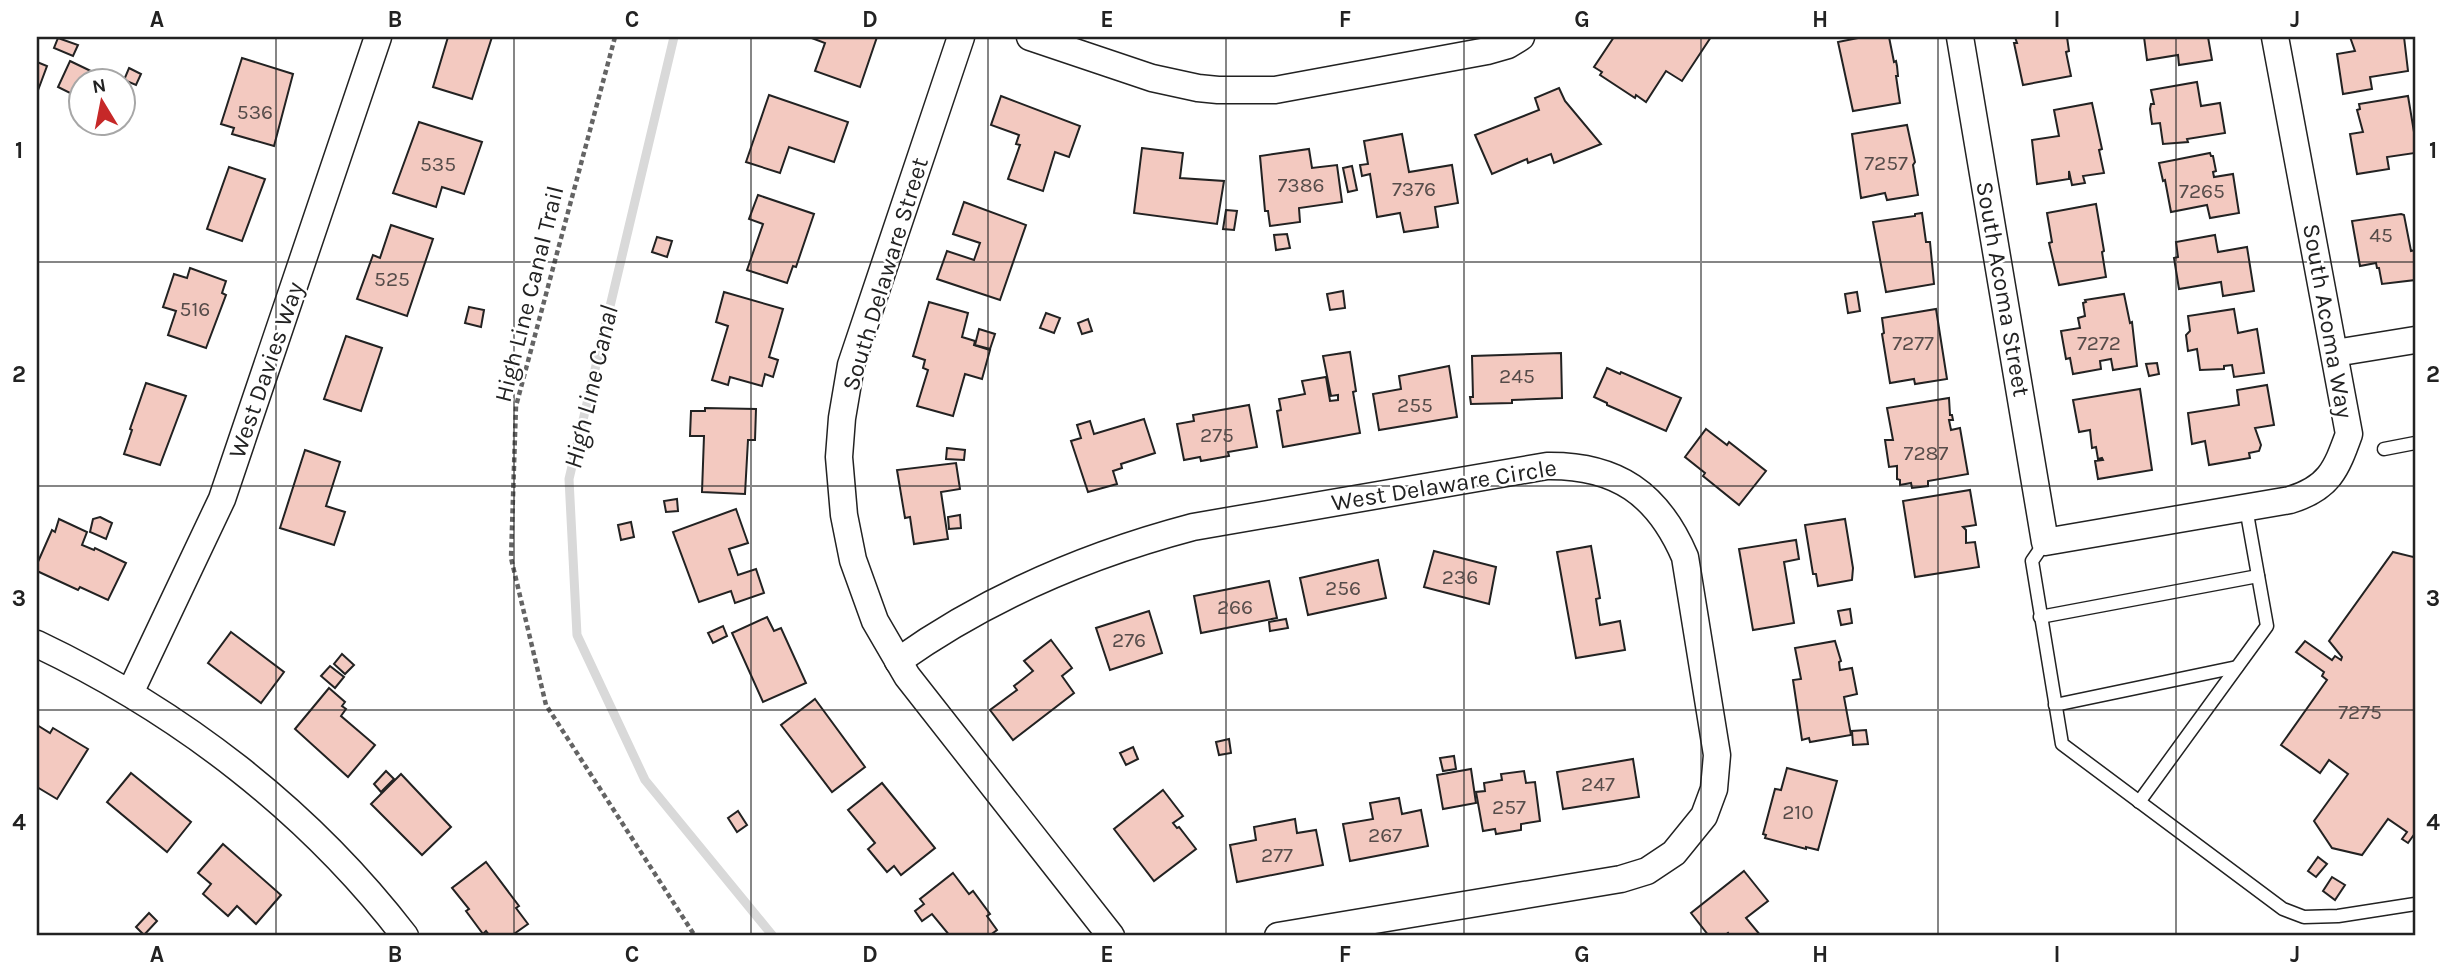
<svg xmlns="http://www.w3.org/2000/svg" width="2452" height="973" viewBox="0 0 2452 973" font-family="Karla,sans-serif">
<style>
.lines{fill:none;stroke-linecap:round;stroke-linejoin:round}
.stream{stroke:#d9d9d9;stroke-width:9}
.building{fill:#f3c9c0;stroke:#222;stroke-width:2}
.lane-casing{stroke:#222;stroke-width:15}
.street-casing{stroke:#222;stroke-width:29}
.path{stroke:#646464;stroke-width:4.5;stroke-dasharray:5 3.5;stroke-linecap:butt}
.lane{stroke:#fff;stroke-width:12}
.street{stroke:#fff;stroke-width:26}
.grid{fill:none;stroke:#222;stroke-width:2;stroke-opacity:0.55}
.labels{text-anchor:middle;dominant-baseline:central;stroke-width:5;stroke-linejoin:round;paint-order:stroke}
.number-label{font-size:21px;fill:#564c4a}
.street-label{font-size:24px;fill:#222;stroke:#fff}
.water-label{font-size:26px;font-style:italic;fill:#222;stroke:#fff}
.neatline{fill:none;stroke:#222;stroke-width:2.5}
.grid-label{font-size:23px;text-anchor:middle;font-weight:bold;fill:#222}
</style>
<rect width="100%" height="100%" fill="#fff"/>
<g class="lines">
<polyline class="stream" points="674,37 569,479 577,635 645,780 773,936"/>
</g>
<g class="building">
<polygon points="448,37 492,37 472,99 433,87"/>
<polygon points="809,37 877,37 860,87 815,71 825,43"/>
<polygon points="1614,37 1711,37 1682,81 1666,71 1646,102 1636,95 1635,98 1600,75 1602,72 1594,67"/>
<polygon points="1863,37 1889,37 1894,62 1896,61 1897,66 1898,76 1896,76 1900,103 1853,111 1838,42"/>
<polygon points="2015,37 2067,37 2069,51 2066,52 2071,76 2023,85 2014,43 2017,43"/>
<polygon points="2144,37 2208,37 2212,60 2179,65 2178,55 2147,60"/>
<polygon points="2350,37 2404,37 2408,71 2370,77 2372,89 2343,94 2337,54 2355,51"/>
<polygon points="58,38 78,45 73,56 54,48"/>
<polygon points="242,58 293,74 274,146 232,134 234,128 221,124"/>
<polygon points="70,61 95,73 91,80 80,80 80,98 58,87"/>
<polygon points="37,62 47,66 37,93"/>
<polygon points="129,68 141,74 136,85 124,80"/>
<polygon points="2197,82 2201,106 2220,103 2225,133 2187,139 2188,142 2163,144 2160,123 2152,124 2150,109 2151,104 2154,104 2151,90"/>
<polygon points="1559,88 1565,101 1601,144 1554,163 1551,154 1528,163 1527,159 1492,174 1475,135 1539,110 1535,98"/>
<polygon points="769,95 848,122 834,162 789,147 780,173 746,162"/>
<polygon points="1001,96 1080,126 1069,157 1055,152 1043,191 1008,179 1020,145 1016,144 1019,135 991,125"/>
<polygon points="2408,96 2415,138 2415,153 2387,157 2389,169 2357,174 2350,134 2363,132 2357,110 2360,109 2359,104"/>
<polygon points="2092,103 2102,149 2099,150 2104,173 2083,176 2085,183 2072,185 2069,171 2069,179 2037,184 2032,140 2059,136 2054,110"/>
<polygon points="419,122 482,142 464,194 442,187 436,207 393,193"/>
<polygon points="1907,125 1915,162 1913,165 1918,195 1887,200 1885,193 1861,198 1852,134"/>
<polygon points="1402,134 1409,172 1452,165 1458,203 1435,207 1438,227 1404,232 1400,213 1377,217 1370,174 1362,176 1360,165 1368,164 1364,141"/>
<polygon points="1142,148 1183,153 1180,178 1224,181 1217,224 1134,213"/>
<polygon points="1309,149 1312,168 1337,165 1342,202 1299,208 1300,222 1270,226 1268,211 1265,211 1260,156"/>
<polygon points="2210,153 2211,156 2213,156 2216,171 2213,172 2214,177 2233,174 2239,213 2210,218 2207,205 2171,212 2165,180 2163,181 2159,163"/>
<polygon points="1352,166 1357,190 1348,192 1343,168"/>
<polygon points="229,167 265,179 242,241 207,229"/>
<polygon points="758,195 814,214 796,267 793,266 787,283 747,270 763,224 749,219"/>
<polygon points="964,202 1026,225 1000,300 937,279 947,251 974,260 980,243 953,234"/>
<polygon points="2096,204 2104,251 2102,252 2106,277 2059,285 2049,243 2052,242 2047,213"/>
<polygon points="1226,210 1237,211 1234,230 1223,229"/>
<polygon points="1922,213 1926,242 1930,242 1934,284 1886,292 1873,222 1915,216 1915,214"/>
<polygon points="2401,214 2404,215 2411,251 2415,250 2415,280 2382,284 2379,268 2377,268 2376,263 2360,266 2352,221"/>
<polygon points="391,225 433,239 407,316 357,299 373,255 380,258"/>
<polygon points="1287,234 1290,248 1276,250 1274,235"/>
<polygon points="2215,235 2218,252 2247,247 2254,291 2223,296 2221,282 2179,289 2174,258 2178,257 2176,242"/>
<polygon points="657,237 672,241 667,257 652,252"/>
<polygon points="190,268 226,281 222,293 226,295 206,348 168,335 176,311 163,307 174,274 187,278"/>
<polygon points="1343,291 1345,308 1330,310 1327,294"/>
<polygon points="724,292 783,309 769,357 778,360 773,377 765,374 762,386 730,377 728,385 712,380 728,326 716,322"/>
<polygon points="1857,292 1860,311 1848,313 1845,294"/>
<polygon points="2124,294 2130,323 2132,322 2137,366 2113,370 2111,359 2100,361 2101,369 2073,374 2070,358 2066,359 2061,331 2080,328 2078,318 2085,316 2083,303 2086,302 2085,300"/>
<polygon points="929,302 968,313 962,337 975,341 974,345 990,350 982,379 965,374 953,416 917,406 928,370 923,368 925,360 913,356"/>
<polygon points="469,307 484,310 481,327 465,323"/>
<polygon points="1936,309 1947,379 1915,384 1914,379 1890,383 1882,334 1884,333 1882,318"/>
<polygon points="2234,309 2238,333 2257,329 2264,373 2234,377 2232,365 2224,366 2224,369 2200,370 2197,349 2188,351 2186,335 2190,331 2188,316"/>
<polygon points="1046,313 1060,318 1054,333 1040,328"/>
<polygon points="1088,319 1092,331 1082,334 1078,323"/>
<polygon points="979,329 995,334 990,349 975,345"/>
<polygon points="346,336 382,348 361,411 324,399"/>
<polygon points="1350,352 1356,391 1353,392 1360,433 1283,447 1277,411 1281,410 1279,399 1305,394 1302,381 1326,377 1330,401 1338,400 1338,395 1331,396 1323,356"/>
<polygon points="1561,353 1562,398 1512,400 1512,403 1471,404 1470,397 1473,397 1472,356"/>
<polygon points="2157,363 2159,374 2149,376 2146,364"/>
<polygon points="1449,366 1457,417 1379,430 1373,394 1401,389 1399,376"/>
<polygon points="1607,368 1620,374 1621,372 1681,398 1666,431 1607,405 1607,403 1594,397"/>
<polygon points="146,383 186,396 160,465 124,454 132,430 130,429"/>
<polygon points="2267,385 2274,425 2255,428 2261,445 2259,451 2249,453 2250,458 2209,465 2205,441 2192,444 2188,413 2239,405 2237,390"/>
<polygon points="2140,389 2152,470 2098,479 2095,461 2103,460 2102,458 2098,459 2096,447 2092,448 2090,430 2079,432 2073,400"/>
<polygon points="1949,398 1950,415 1952,415 1953,420 1949,420 1951,430 1960,428 1968,474 1928,481 1928,486 1912,488 1911,483 1900,485 1900,480 1897,479 1897,466 1889,467 1885,440 1893,440 1887,408"/>
<polygon points="1249,405 1257,447 1228,452 1229,456 1201,461 1200,457 1184,460 1177,424 1194,421 1193,415"/>
<polygon points="705,408 756,409 755,440 748,440 745,494 702,492 704,436 690,436 691,411 705,411"/>
<polygon points="1144,419 1155,453 1121,464 1122,468 1113,471 1117,484 1088,492 1071,441 1081,438 1077,425 1090,421 1094,434"/>
<polygon points="1706,429 1727,445 1729,442 1766,471 1739,505 1703,476 1705,473 1685,457"/>
<polygon points="947,448 965,450 964,460 946,459"/>
<polygon points="305,450 340,462 326,506 345,512 334,545 280,528"/>
<polygon points="956,463 960,489 941,492 948,539 914,544 910,517 905,518 897,470"/>
<polygon points="1970,490 1976,525 1963,527 1966,530 1966,543 1975,542 1979,567 1915,577 1903,501"/>
<polygon points="677,499 678,511 666,512 664,501"/>
<polygon points="736,509 748,543 729,549 738,575 756,569 764,593 735,603 731,591 699,602 673,532"/>
<polygon points="960,515 961,528 949,529 948,517"/>
<polygon points="100,517 112,523 106,539 90,532 93,519"/>
<polygon points="59,519 87,532 82,545 94,550 95,548 126,563 108,600 80,587 78,590 37,571 37,564 52,530 55,532"/>
<polygon points="1845,519 1853,568 1852,580 1818,586 1816,574 1813,574 1805,525"/>
<polygon points="631,522 634,537 621,540 618,525"/>
<polygon points="1796,540 1799,559 1784,562 1794,623 1753,630 1739,549"/>
<polygon points="1591,546 1600,598 1596,599 1600,625 1620,621 1625,650 1576,658 1557,552"/>
<polygon points="1434,551 1496,567 1489,604 1424,587"/>
<polygon points="2393,552 2413,557 2415,555 2415,838 2413,836 2408,843 2402,839 2407,832 2388,819 2362,855 2332,848 2314,821 2348,774 2329,760 2320,773 2281,745 2327,680 2322,676 2324,672 2296,652 2305,641 2332,660 2335,656 2341,660 2342,657 2329,641"/>
<polygon points="1378,560 1386,598 1308,615 1300,578"/>
<polygon points="1269,581 1277,618 1201,633 1194,596"/>
<polygon points="1850,609 1852,623 1841,625 1838,611"/>
<polygon points="1149,611 1162,653 1110,670 1096,628"/>
<polygon points="767,617 774,631 781,628 806,683 763,702 732,633"/>
<polygon points="1286,619 1288,628 1270,631 1269,622"/>
<polygon points="723,626 727,636 713,643 708,633"/>
<polygon points="231,632 284,672 261,703 208,663"/>
<polygon points="1051,640 1072,668 1062,676 1074,693 1013,740 990,710 1017,690 1014,686 1033,671 1024,661"/>
<polygon points="1835,641 1841,661 1839,662 1840,670 1852,668 1857,694 1844,697 1851,735 1810,742 1809,738 1802,740 1793,680 1801,679 1795,648"/>
<polygon points="342,654 354,665 345,674 334,664"/>
<polygon points="330,666 344,677 335,688 321,676"/>
<polygon points="329,688 345,702 342,706 346,709 341,716 375,745 348,777 295,729"/>
<polygon points="815,699 865,767 832,792 781,725"/>
<polygon points="37,725 50,733 53,728 88,749 57,799 37,787"/>
<polygon points="1866,730 1868,744 1853,745 1852,731"/>
<polygon points="1229,739 1231,753 1219,755 1216,742"/>
<polygon points="1133,747 1138,759 1126,765 1120,753"/>
<polygon points="1454,756 1456,769 1443,771 1440,758"/>
<polygon points="1633,759 1639,797 1563,809 1557,772"/>
<polygon points="1787,768 1837,781 1818,850 1806,847 1806,849 1765,838 1766,835 1763,834 1775,789 1781,790"/>
<polygon points="1471,769 1476,803 1443,809 1437,775"/>
<polygon points="386,771 394,779 381,792 374,784"/>
<polygon points="1524,771 1526,783 1535,782 1540,821 1521,824 1521,830 1496,834 1495,829 1483,831 1476,792 1485,791 1484,783 1502,780 1501,774"/>
<polygon points="131,773 191,822 167,852 107,802"/>
<polygon points="401,774 451,827 422,855 371,804"/>
<polygon points="882,783 935,848 901,875 894,866 887,872 868,849 875,843 848,810"/>
<polygon points="1163,790 1183,816 1173,823 1177,828 1179,827 1196,849 1154,881 1114,829"/>
<polygon points="1399,798 1402,814 1421,810 1428,846 1350,861 1343,824 1373,819 1370,803"/>
<polygon points="738,811 747,825 737,832 728,818"/>
<polygon points="1295,819 1297,833 1316,830 1323,865 1237,882 1230,845 1256,840 1254,827"/>
<polygon points="223,844 281,895 256,924 237,906 228,916 203,894 211,884 198,873"/>
<polygon points="2318,857 2327,864 2316,877 2308,871"/>
<polygon points="486,862 519,906 516,908 528,924 511,936 490,936 486,931 483,934 466,911 469,909 452,888"/>
<polygon points="1744,871 1768,901 1746,918 1761,936 1730,936 1728,933 1724,936 1709,936 1691,913"/>
<polygon points="953,873 969,894 973,891 990,914 987,916 997,930 989,936 950,936 932,914 922,921 915,911 924,904 920,899"/>
<polygon points="2332,877 2345,885 2335,900 2323,891"/>
<polygon points="149,913 157,921 144,935 136,927"/>
</g>
<g class="lines">
<defs>
<g id="lane">
<polyline points="2384,449 2415,443"/>
<polyline points="2045,542 2032,561 2062,744 2283,909 2304,917 2338,916 2415,904"/>
<polyline points="2040,617 2258,576"/>
<polyline points="2055,705 2237,667"/>
<polyline points="2139,802 2267,626 2246,508"/>
</g>
<g id="street">
<polyline points="961,37 851,365 842,418 839,457 844,515 853,560 875,621 907,676 1111,936"/>
<polyline points="1030,37 1152,78 1198,88 1218,90 1275,90 1487,51 1508,45 1521,37"/>
<path d="M1960,37L2045,542L2290,500C2329,488 2336,470 2349,434L2275,37"/>
<polyline points="2335,353 2415,340"/>
<path d="M37,644C180,712 308,810 405,936"/>
<path d="M898,661C988,597 1087,555 1193,527L1547,466C1617,465 1658,494 1685,557L1717,755L1714,789L1704,816L1674,853L1647,871L1621,879L1278,936"/>
<polyline points="130,693 222,499 378,37"/>
</g>
</defs>
<use href="#lane" class="lane-casing"/>
<use href="#street" class="street-casing"/>
<polyline class="path" points="615,37 516,406 511,558 546,705 695,936"/>
<use href="#lane" class="lane"/>
<use href="#street" class="street"/>
</g>
<path class="grid" d="M276,37V936M514,37V936M751,37V936M988,37V936M1226,37V936M1464,37V936M1701,37V936M1938,37V936M2176,37V936M37,262H2415M37,486H2415M37,710H2415"/>
<g class="labels">
<g class="number-label">
<text x="255" y="112">536</text>
<text x="1886" y="163">7257</text>
<text x="438" y="164">535</text>
<text x="1301" y="185">7386</text>
<text x="1414" y="189">7376</text>
<text x="2202" y="191">7265</text>
<text x="2381" y="235">45</text>
<text x="392" y="279">525</text>
<text x="195" y="309">516</text>
<text x="1913" y="343">7277</text>
<text x="2099" y="343">7272</text>
<text x="1517" y="376">245</text>
<text x="1415" y="405">255</text>
<text x="1217" y="435">275</text>
<text x="1926" y="453">7287</text>
<text x="1460" y="577">236</text>
<text x="1343" y="588">256</text>
<text x="1235" y="607">266</text>
<text x="1129" y="640">276</text>
<text x="2360" y="712">7275</text>
<text x="1598" y="784">247</text>
<text x="1509" y="807">257</text>
<text x="1798" y="812">210</text>
<text x="1385" y="835">267</text>
<text x="1277" y="855">277</text>
</g>
<g class="street-label">
<text transform="translate(885 274) rotate(-73)">South Delaware Street</text>
<text transform="translate(2003 289) rotate(80)">South Acoma Street</text>
<text transform="translate(529 294) rotate(-76)">High Line Canal Trail</text>
<text transform="translate(2328 321) rotate(80)">South Acoma Way</text>
<text transform="translate(266 370) rotate(-71)">West Davies Way</text>
<text transform="translate(1444 485) rotate(-9)">West Delaware Circle</text>
</g>
<g class="water-label">
<text transform="translate(591 387) rotate(-77)">High Line Canal</text>
</g>
</g>
<rect width="2452" height="973" fill="none" stroke="#ffffff" stroke-width="77"/>
<g transform="translate(102 102) rotate(350)"><circle r="33" fill="#ffffff" stroke="#a7a7a7" stroke-width="2"/>
<path d="M0-5L12 26L0 18L-12 26Z" fill="#c62828"/>
<text y="-10" font-size="19" font-weight="bold" text-anchor="middle" fill="#222222">N</text>
</g>
<rect x="38" y="38" width="2376" height="896" class="neatline"/>
<g class="grid-label">
<text x="157" y="27">A</text>
<text x="395" y="27">B</text>
<text x="632" y="27">C</text>
<text x="870" y="27">D</text>
<text x="1107" y="27">E</text>
<text x="1345" y="27">F</text>
<text x="1582" y="27">G</text>
<text x="1820" y="27">H</text>
<text x="2057" y="27">I</text>
<text x="2295" y="27">J</text>
<text x="19" y="158">1</text>
<text x="2433" y="158">1</text>
<text x="19" y="382">2</text>
<text x="2433" y="382">2</text>
<text x="19" y="606">3</text>
<text x="2433" y="606">3</text>
<text x="19" y="830">4</text>
<text x="2433" y="830">4</text>
<text x="157" y="962">A</text>
<text x="395" y="962">B</text>
<text x="632" y="962">C</text>
<text x="870" y="962">D</text>
<text x="1107" y="962">E</text>
<text x="1345" y="962">F</text>
<text x="1582" y="962">G</text>
<text x="1820" y="962">H</text>
<text x="2057" y="962">I</text>
<text x="2295" y="962">J</text>
</g>
</svg>
